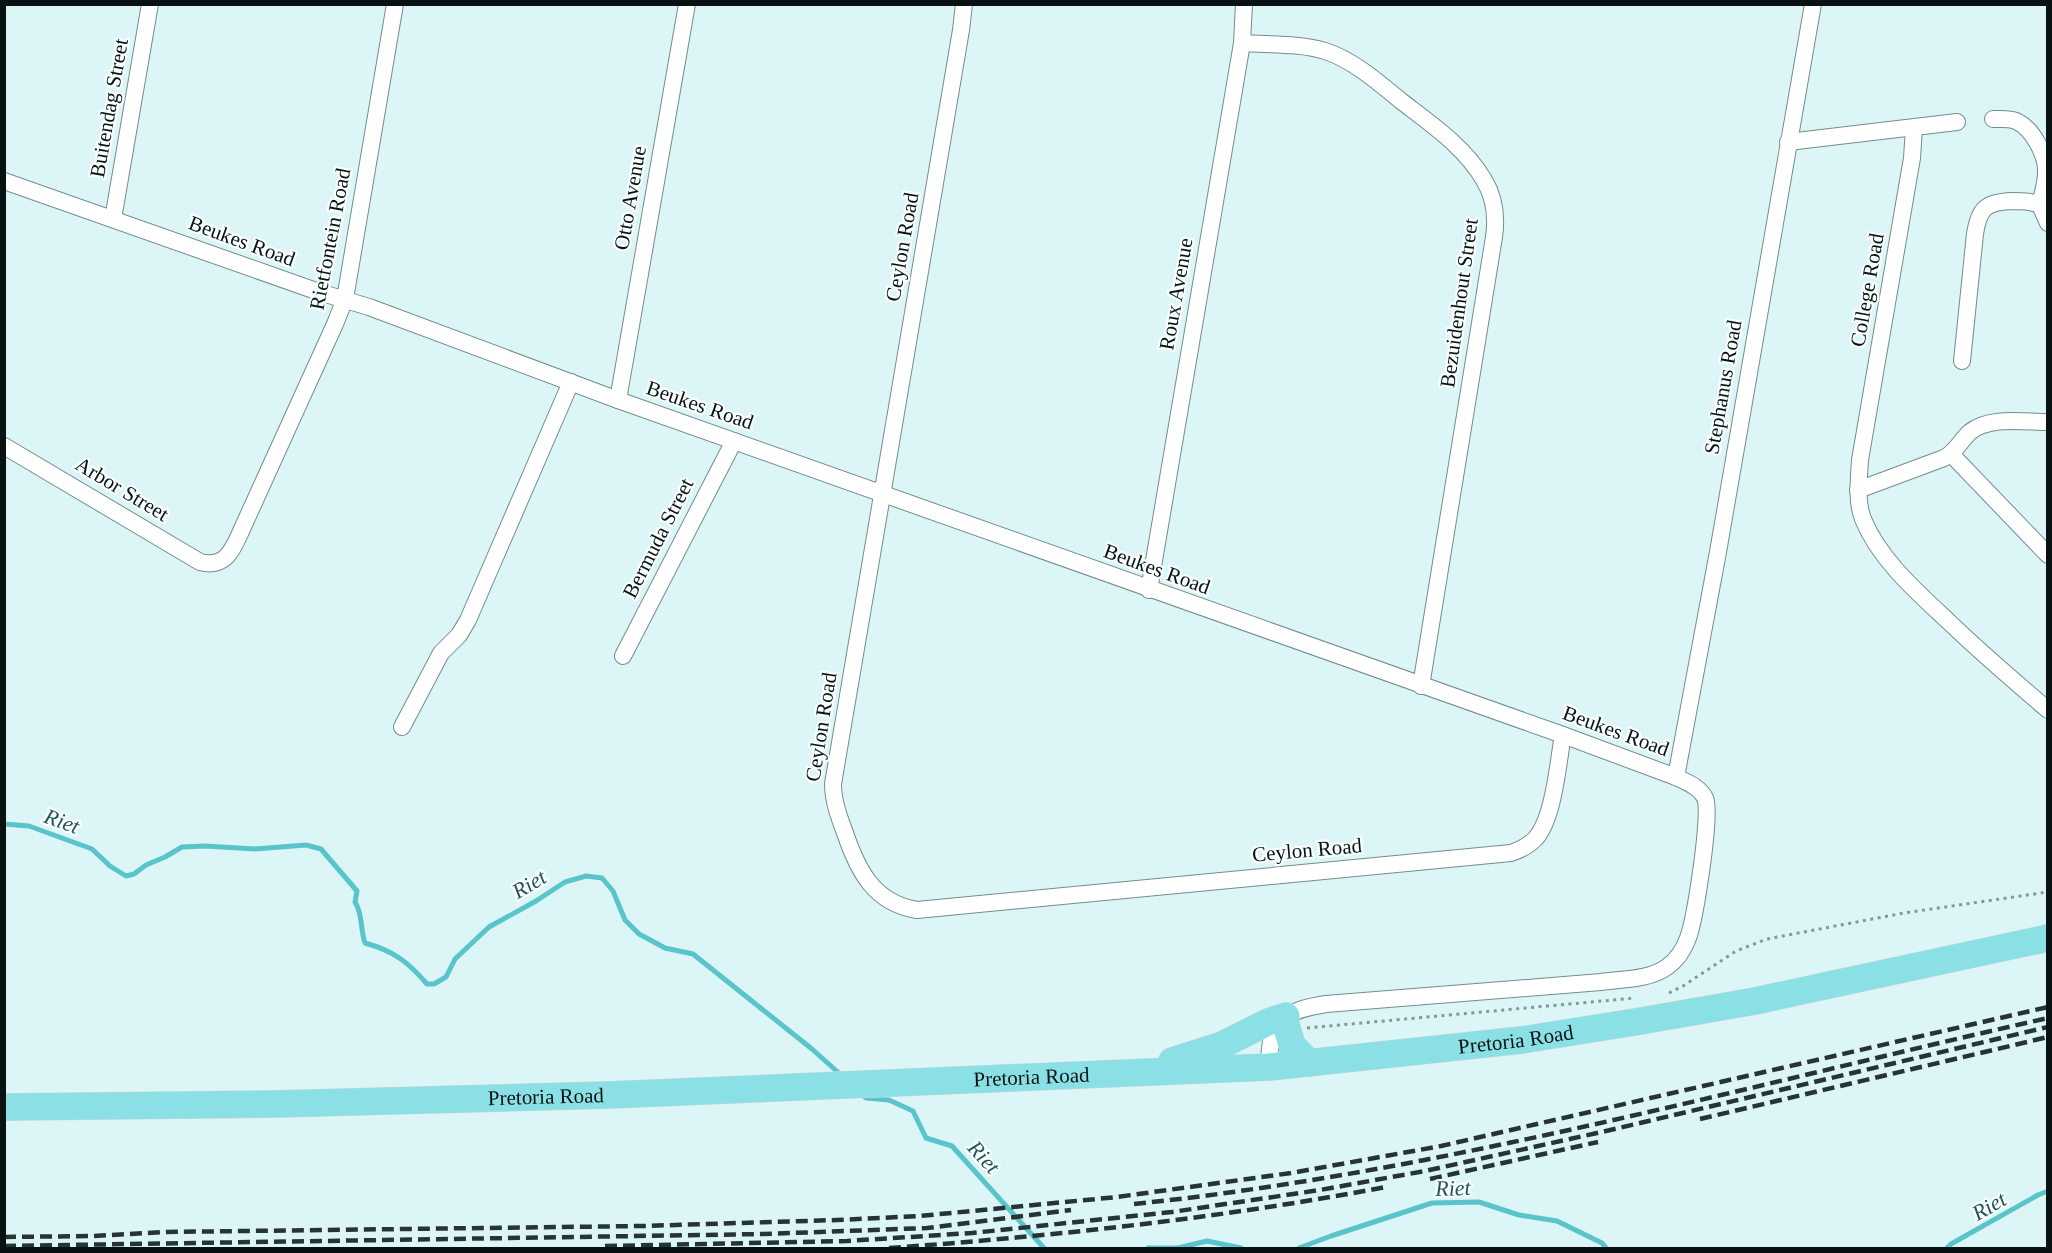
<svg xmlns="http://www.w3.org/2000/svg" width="2052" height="1253" viewBox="0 0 2052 1253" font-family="'Times New Roman',serif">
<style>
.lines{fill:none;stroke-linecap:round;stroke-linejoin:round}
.stream{stroke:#59c4ca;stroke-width:5}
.minor-casing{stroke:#748c8d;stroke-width:18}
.primary-casing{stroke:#d8d9d9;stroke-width:28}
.path{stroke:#859899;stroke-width:3;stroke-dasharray:3 4.5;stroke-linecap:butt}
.minor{stroke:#fff;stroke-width:16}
.primary{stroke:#8be0e5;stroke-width:27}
.rail{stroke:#273334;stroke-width:4.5;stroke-dasharray:12 6;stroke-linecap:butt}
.labels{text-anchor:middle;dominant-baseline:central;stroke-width:4.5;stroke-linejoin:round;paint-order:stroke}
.street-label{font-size:21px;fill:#091213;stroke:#f9ffff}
.water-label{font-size:22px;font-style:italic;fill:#245356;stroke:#f9ffff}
</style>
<rect width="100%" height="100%" fill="#dcf6f7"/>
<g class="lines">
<g class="stream">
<path d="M4,824L29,826L92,849L110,866L126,876L134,874L146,865L165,857L182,847L205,846L255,849L306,845L321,849L357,891L355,902C363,914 360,929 365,943C394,951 408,962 427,984H434L446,977L455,959L489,927L536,901L565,882L586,876L602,878L613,891L625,920L639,934L665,948L693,954L812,1049L841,1075"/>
<polyline points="861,1094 866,1098 889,1100 913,1111 926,1138 952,1146 1044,1248"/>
<polyline points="1148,1248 1178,1248 1207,1241 1241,1248"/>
<polyline points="1299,1248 1331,1236 1432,1203 1479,1202 1519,1215 1557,1221 1602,1243 1606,1248"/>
<polyline points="1947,1248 1951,1244 2038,1195 2048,1191"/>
</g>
<defs>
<g id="minor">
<path d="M964,4L961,30L833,784C833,801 839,817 845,833C858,871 874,903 917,910L1511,853C1520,850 1528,846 1535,839C1554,819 1558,762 1563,735"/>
<path d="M1242,43C1269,45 1299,43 1325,51C1353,60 1378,82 1401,101C1431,124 1465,147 1484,180C1495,198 1497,216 1494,237L1421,686"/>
<path d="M1993,119C2001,119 2009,118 2016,121C2032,128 2047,155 2046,173C2046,183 2042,195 2040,205"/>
<path d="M1914,128L1912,158L1860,460C1859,479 1856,501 1863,519C1879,559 1917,592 1948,621C1980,652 2014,681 2048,710"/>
<polyline points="1788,142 1957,122"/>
<path d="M4,181L319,292L369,307L618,400L1563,735L1676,777C1686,782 1700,787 1705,798C1712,813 1695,919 1688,938C1684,949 1677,960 1667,967C1649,980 1622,979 1601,982L1326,1004C1283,1011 1269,1020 1269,1067"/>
<polyline points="113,219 150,4"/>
<path d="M1962,361L1975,234C1979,208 1986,202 2012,201C2022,201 2030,201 2040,205L2048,223"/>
<polyline points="618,400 687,4"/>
<path d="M4,446L200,562C226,569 233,549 242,529L335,324L345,299L395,4"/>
<polyline points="1951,454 2048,555"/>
<path d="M1858,490L1944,458C1956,452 1960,441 1970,432C1989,416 2024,422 2048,422"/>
<polyline points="1149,590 1242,43 1244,4"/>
<polyline points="623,656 734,441"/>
<polyline points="402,727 441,653 459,635 468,620 571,382"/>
<polyline points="1676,777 1718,552 1813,4"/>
</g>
<g id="primary">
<polyline points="1284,1018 1292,1045 1309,1063"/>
<polyline points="1172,1061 1222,1045 1268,1022 1286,1016"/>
<path id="s1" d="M4,1107L275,1104L608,1095L1269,1067L1522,1040L1635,1022L1755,1001L2048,938"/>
</g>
</defs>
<use href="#minor" class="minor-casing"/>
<use href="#primary" class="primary-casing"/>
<g class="path">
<polyline points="1669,993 1683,986 1736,951 1767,939 1904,913 2048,892"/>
<polyline points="1307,1028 1635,998"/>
</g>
<use href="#minor" class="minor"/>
<use href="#primary" class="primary"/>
<g class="rail">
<polyline points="1700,1119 2048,1037"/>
<polyline points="1430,1179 1598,1142"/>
<path d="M1134,1204C1444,1172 1745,1086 2048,1018"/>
<polyline points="4,1237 93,1236 166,1232 642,1226 837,1220 920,1216 1117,1197 1291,1173 1441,1146 2048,1007"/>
<polyline points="4,1246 764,1234 927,1228 1071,1210"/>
<polyline points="605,1246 847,1241 972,1233 1172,1212 1320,1190 1425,1171 1606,1131 2048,1027"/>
<path d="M889,1248C1055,1236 1222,1218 1386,1187"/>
</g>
</g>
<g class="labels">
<g class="street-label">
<text transform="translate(109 108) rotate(-80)">Buitendag Street</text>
<text transform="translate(630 198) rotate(-80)">Otto Avenue</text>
<text transform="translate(330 239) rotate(-79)">Rietfontein Road</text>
<text transform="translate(242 241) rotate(20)">Beukes Road</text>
<text transform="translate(902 247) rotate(-80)">Ceylon Road</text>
<text transform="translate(1867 290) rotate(-80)">College Road</text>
<text transform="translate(1176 294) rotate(-80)">Roux Avenue</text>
<text transform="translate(1459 303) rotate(-82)">Bezuidenhout Street</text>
<text transform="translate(1723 387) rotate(-80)">Stephanus Road</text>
<text transform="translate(700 405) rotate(19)">Beukes Road</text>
<text transform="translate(122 489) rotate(31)">Arbor Street</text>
<text transform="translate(658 538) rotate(-63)">Bermuda Street</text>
<text transform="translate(1157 569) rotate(20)">Beukes Road</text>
<text transform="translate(821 727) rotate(-81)">Ceylon Road</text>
<text transform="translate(1616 731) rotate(20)">Beukes Road</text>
<text transform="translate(1307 850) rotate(-5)">Ceylon Road</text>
<text stroke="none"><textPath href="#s1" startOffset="1514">Pretoria Road</textPath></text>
<text stroke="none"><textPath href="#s1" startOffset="1028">Pretoria Road</textPath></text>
<text stroke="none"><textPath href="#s1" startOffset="542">Pretoria Road</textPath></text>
</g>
<g class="water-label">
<text transform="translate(62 821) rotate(20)">Riet</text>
<text transform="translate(529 884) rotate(-31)">Riet</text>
<text transform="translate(984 1157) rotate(48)">Riet</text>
<text transform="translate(1453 1188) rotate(-2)">Riet</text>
<text transform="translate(1989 1206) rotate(-30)">Riet</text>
</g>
</g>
<rect width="2052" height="1253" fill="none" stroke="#091213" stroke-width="12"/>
</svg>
